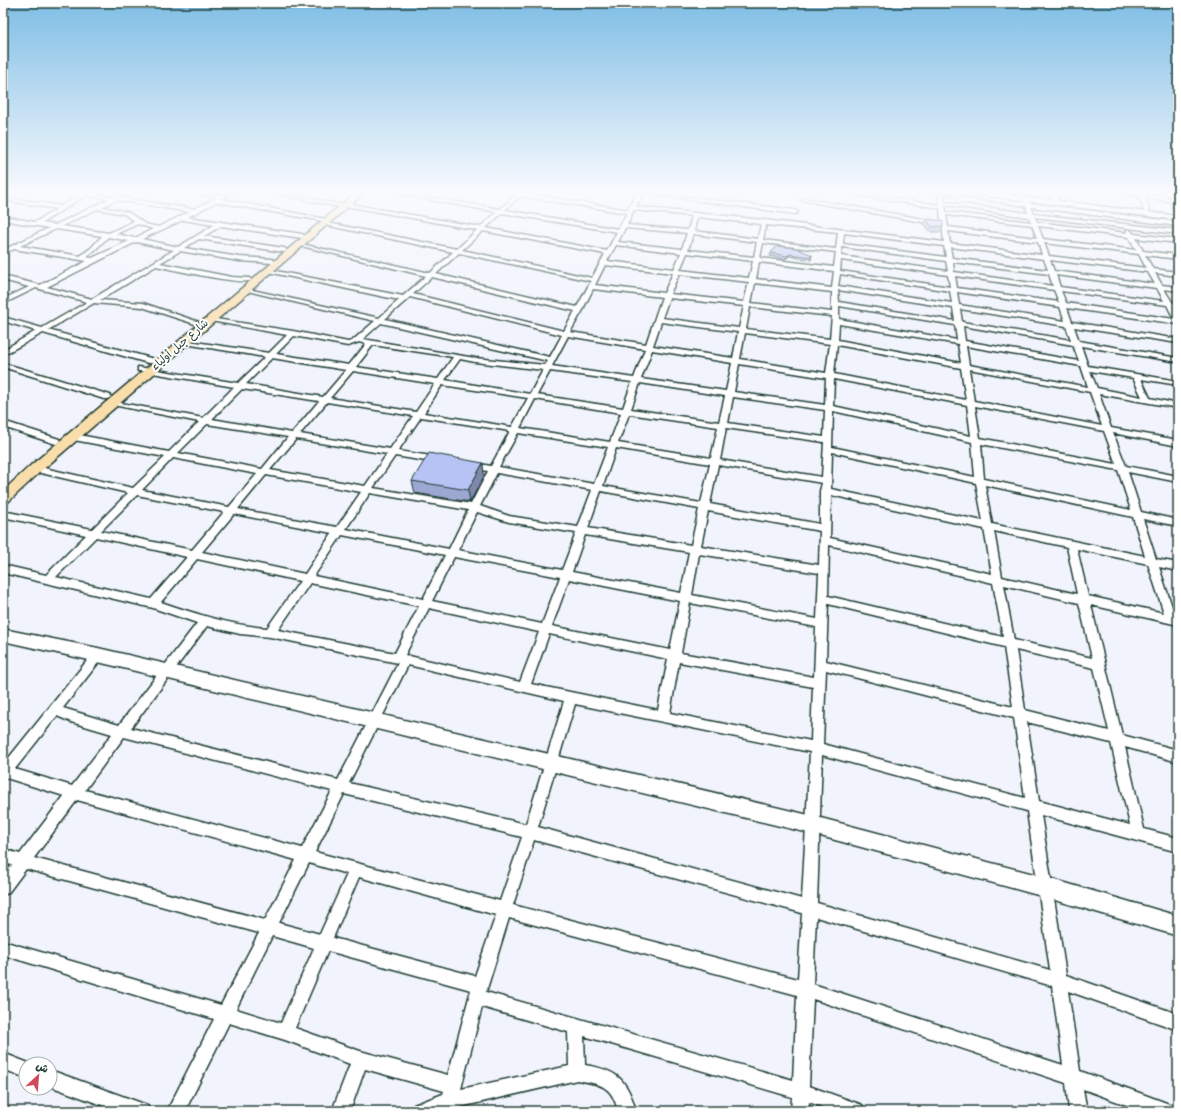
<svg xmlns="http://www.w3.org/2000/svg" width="1181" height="1114" viewBox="0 0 1181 1114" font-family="Mynerve,'Playpen Sans Arabic',sans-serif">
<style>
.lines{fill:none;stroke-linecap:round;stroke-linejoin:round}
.street-casing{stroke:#1f3d34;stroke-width:3}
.secondary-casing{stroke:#1f3d34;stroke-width:3}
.primary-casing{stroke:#1f3d34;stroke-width:3}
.street{fill:#fff;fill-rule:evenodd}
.secondary{fill:#fff;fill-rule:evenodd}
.primary{fill:#f9deab;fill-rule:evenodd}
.wall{fill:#9da8d2;stroke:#1f3d34}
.shaded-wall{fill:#8088ab;stroke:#1f3d34}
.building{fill:#b7c3f4;stroke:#1f3d34}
.labels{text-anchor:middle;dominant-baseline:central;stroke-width:4;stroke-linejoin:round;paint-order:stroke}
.far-street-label{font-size:11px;fill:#1f3d34;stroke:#fff}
</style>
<rect width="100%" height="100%" fill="#f1f3fd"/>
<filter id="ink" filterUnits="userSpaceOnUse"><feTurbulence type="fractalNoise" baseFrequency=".025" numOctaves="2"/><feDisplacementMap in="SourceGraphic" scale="8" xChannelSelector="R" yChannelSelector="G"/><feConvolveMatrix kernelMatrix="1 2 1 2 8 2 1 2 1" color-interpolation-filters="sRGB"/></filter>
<g filter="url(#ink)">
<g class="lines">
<defs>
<g id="street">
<path d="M81,194H96L114,197L120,194H127L121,198L194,209L216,198L200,194L221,195L230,194L221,199L326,219L323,221L216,202L188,217L302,234L305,236L302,238L221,226L204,236L284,248L287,250L284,252L199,239L184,248L239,257L272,259L275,261L272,263L239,261L180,251L160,263L232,277L249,278L252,280C243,286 171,269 156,266L100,300L143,303L199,322V324H195L142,307L94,303L48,330L154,359V363H148L43,333L3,355V350L36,331L3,321V317L42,328L87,302L36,288L3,304V299L29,287L3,280V276L40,285L87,261L14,249L3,254V250L49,228L3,220V216L35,222L57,209L4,200L3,197L61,206ZM86,195L109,199L55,225L42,223ZM116,200L189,212L158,227L145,224L128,212L102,207ZM97,209L124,214L134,221L109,233L62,226ZM183,220L214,225L178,247L142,239ZM138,224L153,229L135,238L116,234ZM56,229L102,236L91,248L80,256L20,246ZM108,237L129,241L92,258L86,257L95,250ZM136,242L174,250L92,299L47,287Z"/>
<polygon points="278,194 289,194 343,205 340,207"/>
<path d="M398,194H410L500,209L516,194H529L629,210L628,208L637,194H643L636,207L764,220L944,242L942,223L939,225L800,200L803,198L941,222L940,208L849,194H862L940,205L938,194H944L945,202L1028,213L1026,206L944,194H958L1024,202L1023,199L1026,197L1028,198L1030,203L1178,222V226L1031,207L1034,214L1178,230V234L1035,217L1037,222L1127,233L1126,231L1129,229L1134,234L1178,239V243L1136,238L1143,251L1178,255V259L1145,255L1153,269L1178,272V276L1155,273L1162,285L1178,287V291L1164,289L1172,302L1178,303V307L1174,306L1178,314V324L1067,308L1072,322L1178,339V343L1074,327L1079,341L1178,358V362L1081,346L1088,366L1178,381V385L1141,379L1150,398L1178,404V408L1099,394L1111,428L1178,440V446L1113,433L1126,466L1178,476V482L1128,472L1141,512L1178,520V526L1143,519L1156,559L1178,563V571L1159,567L1175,616L1178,617V625L1091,605L1122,735L1178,750V762L1125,747L1144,829L1178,838V852L1041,815L1066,975L1178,1014V1030L1068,991L1080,1071L1172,1105L1175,1111H1143L1083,1089L1087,1111H1069L1066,1083L813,999L809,1086L862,1105L865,1111H833L809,1102V1111H791L792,1097L584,1036L585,1065C617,1070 627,1079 636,1111H618C612,1085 600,1084 577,1080L443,1111H411L414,1105L443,1094L444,1091L365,1069L350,1111H332L350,1064L285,1040L229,1023L185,1111H167L214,1019L3,955V941L221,1005L259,933L26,869L8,893L3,895V876L12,865L3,863V849L20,854L64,796L3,777V765L94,652L98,650L102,652L104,655L102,658L63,708L119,725L197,623L153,608L3,573V565L46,575L86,535L3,517V511L92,529L128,493L32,471L31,469L32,467L35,466L133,488L165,457L74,440L70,437L71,435L74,434L169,452L199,422L113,405H110V401L203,418L234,387L141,371H138V367L238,383L265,357L185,344H182V340L269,353L287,335L211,321L208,319L209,318L293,331L348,342L352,341L375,321L243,290V288L379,318L399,300L268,272L265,270L266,269L403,296L426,276L297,245V243L430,273L453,252L325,225L323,224V222L457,249L477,230L346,206L344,205V203L480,227L497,212ZM520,196L627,213L618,229L505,210ZM945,205L1029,217L1031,222L946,212ZM634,210L692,216L688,230L627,225ZM502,213L617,232L607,251L486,228ZM946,215L1032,225L1037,238L948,227ZM697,217L761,224L758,239L694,231ZM766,225L838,232L836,249L763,240ZM1038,226L1129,237L1136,250L1043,239ZM625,228L687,233L682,249L618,242ZM483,231L605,254L592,278L462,250ZM948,231L1038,242L1042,255L950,243ZM844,233L944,246L946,257L843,244ZM693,234L757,242L754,257L688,250ZM763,243L836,252L834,267L760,258ZM1044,243L1139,254L1146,268L1049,256ZM616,245L681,253L674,269L607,261ZM842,247L946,261L948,271L841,256ZM950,247L1044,259L1048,270L952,258ZM459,253L591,281L577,307L436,274ZM687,253L753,261L749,278L680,270ZM841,260L948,275L950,287L840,271ZM1050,260L1148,272L1155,284L1054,271ZM759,262L834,271L832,288L756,279ZM953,262L1049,274L1053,286L954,272ZM605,265L673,273L664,293L595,285ZM679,274L749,282L744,302L670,294ZM840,274L950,291L952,303L838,286ZM1056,275L1157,288L1164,301L1060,287ZM955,276L1054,290L1059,302L957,288ZM432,277L575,311L564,331L413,294ZM755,283L832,292V312L751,303ZM593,289L662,297L646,344L570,332L583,310V309ZM838,290L953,308L955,321L839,302ZM1061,291L1167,305L1174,319L1066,303ZM957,292L1060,307L1065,321L959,305ZM410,297L562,335L550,357L385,319ZM669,298L744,306L739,328L662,318ZM839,306L955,325L957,340L839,319ZM750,307L832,316L830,339L746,329ZM960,309L1066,326L1071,340L962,322ZM661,322L738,332L733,358L653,346ZM381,323L548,361L545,365L475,358L363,339ZM839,324L958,344L961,363L838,340ZM963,326L1073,345L1079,361L965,341ZM745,333L830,344L826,373L740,359ZM294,336L348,346L359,342L366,344L349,365L276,354ZM568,336L645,349L634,378L552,366ZM373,345L453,357L438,379L356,367ZM837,345L961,368L966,400L834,374ZM966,346L1081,366L1088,387L969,365ZM652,350L732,363L726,391L641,379ZM272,358L346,370L323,397L246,384ZM460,359L475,362L543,370L530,394L445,380ZM739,364L826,378L825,405L734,392ZM969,369L1090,392L1102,426L974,401ZM353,371L435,384L416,412L330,398ZM550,371L632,382L623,408L537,395ZM1090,371L1133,378L1142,397L1097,388ZM834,379L967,405L971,436L833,406ZM640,383L725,396L719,422L631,409ZM442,385L528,398L512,427L424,413ZM242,389L312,400L319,401L292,433L212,419ZM733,397L825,410L824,437L728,423ZM535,399L621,413L610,442L520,428ZM327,402L413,416L390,449L300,434ZM975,406L1104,431L1116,464L980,438ZM833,411L972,442L975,477L832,447ZM629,414L718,427L711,458L618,443ZM421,417L510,431L491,466L469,462L465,465L469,468L488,471L471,504L373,488L395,456L438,463L441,462L442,460L438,457L398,451ZM207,424L288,437L262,469L178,453ZM726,428L824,442L822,477L720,460ZM518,433L608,447L594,484L499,467ZM296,439L387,454L365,486L270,470ZM981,444L1118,470L1131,510L984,479ZM616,448L710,464L701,503L603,486ZM832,452L976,483L983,521L831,489ZM173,458L257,474L229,507L142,490ZM718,465L822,483L820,491V524L710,504ZM497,473L592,490L578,527L509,516L480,506ZM266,475L361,492L337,527L238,509ZM985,485L1133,517L1145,556L992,524ZM601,491L699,509L691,545L588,528ZM370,493L468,510L449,549L346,529ZM137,495L224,512L192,550L101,531ZM831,495L984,529L992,574L830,538ZM708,511L820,531L819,565L701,546ZM477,512L509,522L576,533L562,570L458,550ZM234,514L332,533L305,574L202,552ZM994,531L1067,547L1077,594L1002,577ZM342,535L445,555L423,599L314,576ZM585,535L689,552L681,593L572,572ZM96,537L187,557L151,599L56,577ZM829,545L993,583L1003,637L828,596ZM1077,549L1148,564L1164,613L1088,596ZM699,554L819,573L817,619L692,595ZM454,557L560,577L542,624L432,601ZM197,559L300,581L267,628C230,625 196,614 161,602ZM569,579L680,601L670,650L552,626ZM310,583L419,606L395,653L278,630ZM1004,585L1079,603L1092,658L1014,640ZM690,603L816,627L814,677L681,653ZM828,604L1004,647L1013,707L826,661ZM429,608L539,632L520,682L405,655ZM207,626L240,634L270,637L398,663L338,780L131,728ZM549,634L668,659L658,710L531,684ZM1016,650L1094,668L1109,731L1025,710ZM679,662L813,687L811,741L670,713ZM408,665L564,701L526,824L349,783ZM826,670L1014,718L1025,798L823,744ZM575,704L810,752L802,899L538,827ZM57,716L71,722L112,734L72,786L15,769ZM1027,722L1111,743L1130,825L1039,801ZM124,737L332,791L302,848L85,790ZM822,755L1027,811L1050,970L817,903ZM344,794L522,837L500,901L315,852ZM77,800L296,860L265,920L34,858ZM534,840L802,913L798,979L513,905ZM309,863L347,874L320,934L279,923ZM359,877L496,915L475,976L333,938ZM816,917L1052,986L1063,1065L813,984ZM509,918L797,995L793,1080L486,992ZM272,936L314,948L281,1023L236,1009ZM328,951L471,990L448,1075L360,1051L295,1028ZM482,1007L568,1032L569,1066L461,1089Z"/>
<polygon points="651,194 665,194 795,210 798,212 795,214"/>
<polygon points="1051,194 1057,194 1057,204 1052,203"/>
<polygon points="1125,194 1145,194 1178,198 1178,202 1176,201 1178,207 1178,215 1175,213 1170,201 1146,198 1150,214 1145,215 1140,197"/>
<polygon points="3,363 110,395 111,397 107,399 104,399 3,367"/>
<polygon points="3,421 59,439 60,441 56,444 3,427"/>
<polygon points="3,1053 31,1064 26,1064 26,1078 3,1069"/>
<polygon points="50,1070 147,1105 150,1111 118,1111 50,1086"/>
</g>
<g id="secondary">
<polygon points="984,194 1005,194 1178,216 1178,220 988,196"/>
<polygon points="3,629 98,648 813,816 1045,877 1178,916 1178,936 1045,897 813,834 98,662 3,641"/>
</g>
<polygon id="primary" points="354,194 363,194 40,472 8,502 3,504 3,491 30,466"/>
</defs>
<use href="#street" class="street-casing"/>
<use href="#secondary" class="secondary-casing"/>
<use href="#primary" class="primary-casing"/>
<use href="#street" class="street"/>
<use href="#secondary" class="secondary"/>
<use href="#primary" class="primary"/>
</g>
<g class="wall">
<polygon points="926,219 943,226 941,232 931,232 924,224"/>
<polygon points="777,246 812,255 811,260 789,256 786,259 770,256 771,253"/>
<polygon points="484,476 470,502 415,493 412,481"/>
</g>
<g class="shaded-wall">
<polygon points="790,254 789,256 786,259 787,256"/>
<polygon points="483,463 484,476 470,502 468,490"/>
</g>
<g class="building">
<polygon points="926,219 943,221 943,226 932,227"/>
<polygon points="777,246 796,248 812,255 811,257 790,254 787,256 771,253"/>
<polygon points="429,453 483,463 468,490 412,481"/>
</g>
</g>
<linearGradient id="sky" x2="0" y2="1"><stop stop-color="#7fbee5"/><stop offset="0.55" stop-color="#f9fafe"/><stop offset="1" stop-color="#f9fafe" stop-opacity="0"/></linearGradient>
<rect width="1181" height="350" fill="url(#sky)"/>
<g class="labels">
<g class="far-street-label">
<text transform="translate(180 345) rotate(-41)">شارع جبل أولياء</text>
</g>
</g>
<rect width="1181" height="1114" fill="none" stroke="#fff" stroke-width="16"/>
<rect x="8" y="8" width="1165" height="1098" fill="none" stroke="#1f3d34" stroke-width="1.5" filter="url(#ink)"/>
<g transform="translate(38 1076) rotate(26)"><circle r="19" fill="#ffffff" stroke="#a5b1ae"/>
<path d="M0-3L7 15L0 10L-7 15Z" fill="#d1495b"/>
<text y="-6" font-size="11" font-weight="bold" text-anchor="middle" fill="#1f3d34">ش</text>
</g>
</svg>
